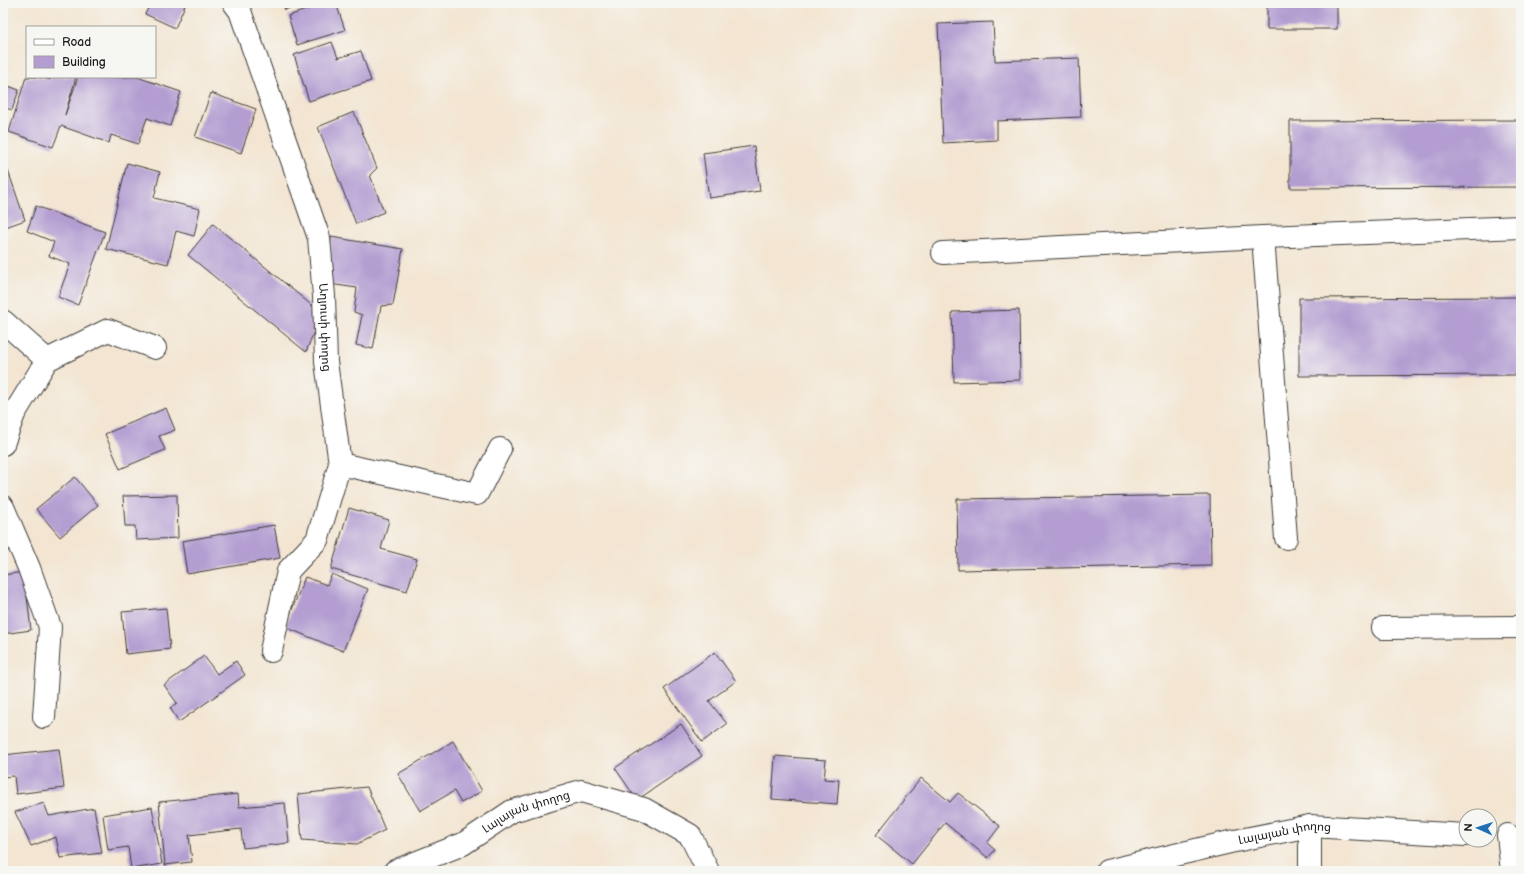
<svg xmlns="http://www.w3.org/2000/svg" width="1524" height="874" viewBox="0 0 1524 874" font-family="'Balsamiq Sans','Noto Sans Armenian',sans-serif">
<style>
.building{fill:#b39dd1}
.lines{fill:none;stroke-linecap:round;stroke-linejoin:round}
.minor-casing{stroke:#3c3a37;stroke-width:24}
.minor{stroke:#fff;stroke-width:22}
.labels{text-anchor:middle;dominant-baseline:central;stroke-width:3;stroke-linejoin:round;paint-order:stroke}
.street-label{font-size:12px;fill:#1c1c1c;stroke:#f6f6f2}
</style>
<rect width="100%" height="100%" fill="#f6f6f2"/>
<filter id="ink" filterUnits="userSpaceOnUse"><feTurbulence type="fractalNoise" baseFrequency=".025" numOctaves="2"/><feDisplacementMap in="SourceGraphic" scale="8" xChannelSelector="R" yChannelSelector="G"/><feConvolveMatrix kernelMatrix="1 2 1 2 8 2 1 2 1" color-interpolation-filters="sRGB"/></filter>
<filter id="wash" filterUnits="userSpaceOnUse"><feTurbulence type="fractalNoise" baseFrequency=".012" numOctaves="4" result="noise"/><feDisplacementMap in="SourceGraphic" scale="16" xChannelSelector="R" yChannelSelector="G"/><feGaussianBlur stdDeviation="0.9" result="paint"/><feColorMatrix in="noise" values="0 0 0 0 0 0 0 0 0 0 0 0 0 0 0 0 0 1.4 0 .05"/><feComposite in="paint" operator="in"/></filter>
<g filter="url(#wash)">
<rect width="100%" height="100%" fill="#f3e5d1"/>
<g id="blocks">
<g class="building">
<polygon points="151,3 186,3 175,28 145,14"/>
<polygon points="282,3 302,3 285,10"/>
<polygon points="326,3 336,3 345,30 297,45 288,16"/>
<rect x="1267" y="3" width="70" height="26"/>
<polygon points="993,22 995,61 1079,58 1081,117 997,121 997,140 943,143 938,24"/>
<polygon points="332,42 338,58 361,51 371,81 309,101 294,55"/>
<polygon points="26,77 40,77 50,80 51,77 76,77 65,115 78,77 137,77 181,92 170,126 147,118 138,144 111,135 109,143 61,126 53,147 9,132"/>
<polygon points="3,84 19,90 12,110 3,107"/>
<polygon points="211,93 256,109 241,153 195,137"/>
<polygon points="354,112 377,168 370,175 384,212 356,224 318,127"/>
<polygon points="1521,120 1521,187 1290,188 1290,121"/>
<polygon points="754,146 760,191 709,198 703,153"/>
<polygon points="3,156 25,220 3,228"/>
<polygon points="127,163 160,172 154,198 200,209 194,236 176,231 168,264 106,249"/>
<polygon points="36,206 105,232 78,305 58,297 70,264 49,256 54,242 27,231"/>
<polygon points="213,224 321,313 306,352 188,255"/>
<polygon points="331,237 403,249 393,305 381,306 373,349 356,345 362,315 354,312 357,288 329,284"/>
<polygon points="1521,297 1521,375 1299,376 1299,298"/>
<polygon points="1019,310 1020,380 954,382 952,312"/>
<polygon points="166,408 175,430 159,436 165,450 120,469 105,434"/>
<polygon points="75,477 98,505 60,537 36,509"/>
<polygon points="177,495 178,538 136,540 135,526 125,526 123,496"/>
<polygon points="1210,495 1211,565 958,570 957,499"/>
<polygon points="349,508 389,520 381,549 417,559 407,591 331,569"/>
<polygon points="3,520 17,545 3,553"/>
<polygon points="274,525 280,558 187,574 182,541"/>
<polygon points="24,572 31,630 3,634 3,575"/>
<polygon points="332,574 368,589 343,651 285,627 305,577 327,585"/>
<polygon points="166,608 170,649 126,654 122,612"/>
<polygon points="715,652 736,681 709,701 727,724 702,742 664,689"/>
<polygon points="204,656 217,674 236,661 245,675 179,722 170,708 177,703 164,685"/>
<polygon points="681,724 702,756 637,800 615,768"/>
<polygon points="453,741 482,791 461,803 454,791 420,811 398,774"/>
<polygon points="59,749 64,788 16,794 14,776 3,777 3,755"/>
<polygon points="775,756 826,760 824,779 839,780 837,804 772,799"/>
<polygon points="921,778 950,802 958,793 1000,826 987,843 995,850 988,858 945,823 912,864 876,835"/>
<polygon points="367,787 385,830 357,844 302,840 298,794"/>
<polygon points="238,794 239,807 285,803 289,843 243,848 241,829 189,835 192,862 165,865 159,802"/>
<polygon points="44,803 49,816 94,808 102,853 60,858 56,837 31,846 15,812"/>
<polygon points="152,807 162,864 131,869 128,847 108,850 103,815"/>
</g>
</g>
</g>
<g filter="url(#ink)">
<use href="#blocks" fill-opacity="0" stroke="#3c3a37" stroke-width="1"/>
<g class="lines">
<defs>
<g id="minor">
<path id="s1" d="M234,3L240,11L319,238L324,296L326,362L340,464L317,540L288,571L271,651"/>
<polyline points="1263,237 1286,538"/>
<polyline points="943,253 1263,237 1521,227"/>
<polyline points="3,321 47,360"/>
<polyline points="3,444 14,414 47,360 108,330 155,348"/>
<polyline points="340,464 477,494 500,449"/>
<polyline points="3,507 29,568 50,627 44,717"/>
<polyline points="1383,628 1521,627"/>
<polyline points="1310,826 1310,871"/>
<polyline points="1508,835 1512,871"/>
<path id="s2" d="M395,871L463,844L512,811L581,791L644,809L690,835L708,871"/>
<path id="s3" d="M1107,871L1230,842L1310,826L1466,835"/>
</g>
</defs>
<use href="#minor" class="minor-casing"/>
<use href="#minor" class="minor"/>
</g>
</g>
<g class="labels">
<g class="street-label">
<text stroke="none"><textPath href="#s1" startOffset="340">Աղյուսի փողոց</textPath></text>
<text stroke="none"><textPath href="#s2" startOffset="145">Լալայան փողոց</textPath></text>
<text stroke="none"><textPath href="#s3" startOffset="182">Լալայան փողոց</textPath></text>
</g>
</g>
<rect width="1524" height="874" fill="none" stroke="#f6f6f2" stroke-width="16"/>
<rect x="26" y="26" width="130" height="52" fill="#f6f6f2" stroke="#9f9f9c"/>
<rect x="34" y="39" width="20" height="6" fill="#ffffff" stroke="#9f9f9c"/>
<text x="62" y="46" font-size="12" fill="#1c1c1c">Road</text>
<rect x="34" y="56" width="20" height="12" fill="#b39dd1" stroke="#9f9f9c"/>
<text x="62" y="66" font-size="12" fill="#1c1c1c">Building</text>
<g transform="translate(1478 828) rotate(273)"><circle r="19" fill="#f6f6f2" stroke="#9f9f9c"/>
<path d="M0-3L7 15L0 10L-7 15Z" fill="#1f6fb2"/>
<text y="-6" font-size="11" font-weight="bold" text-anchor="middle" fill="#1c1c1c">N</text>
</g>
</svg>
